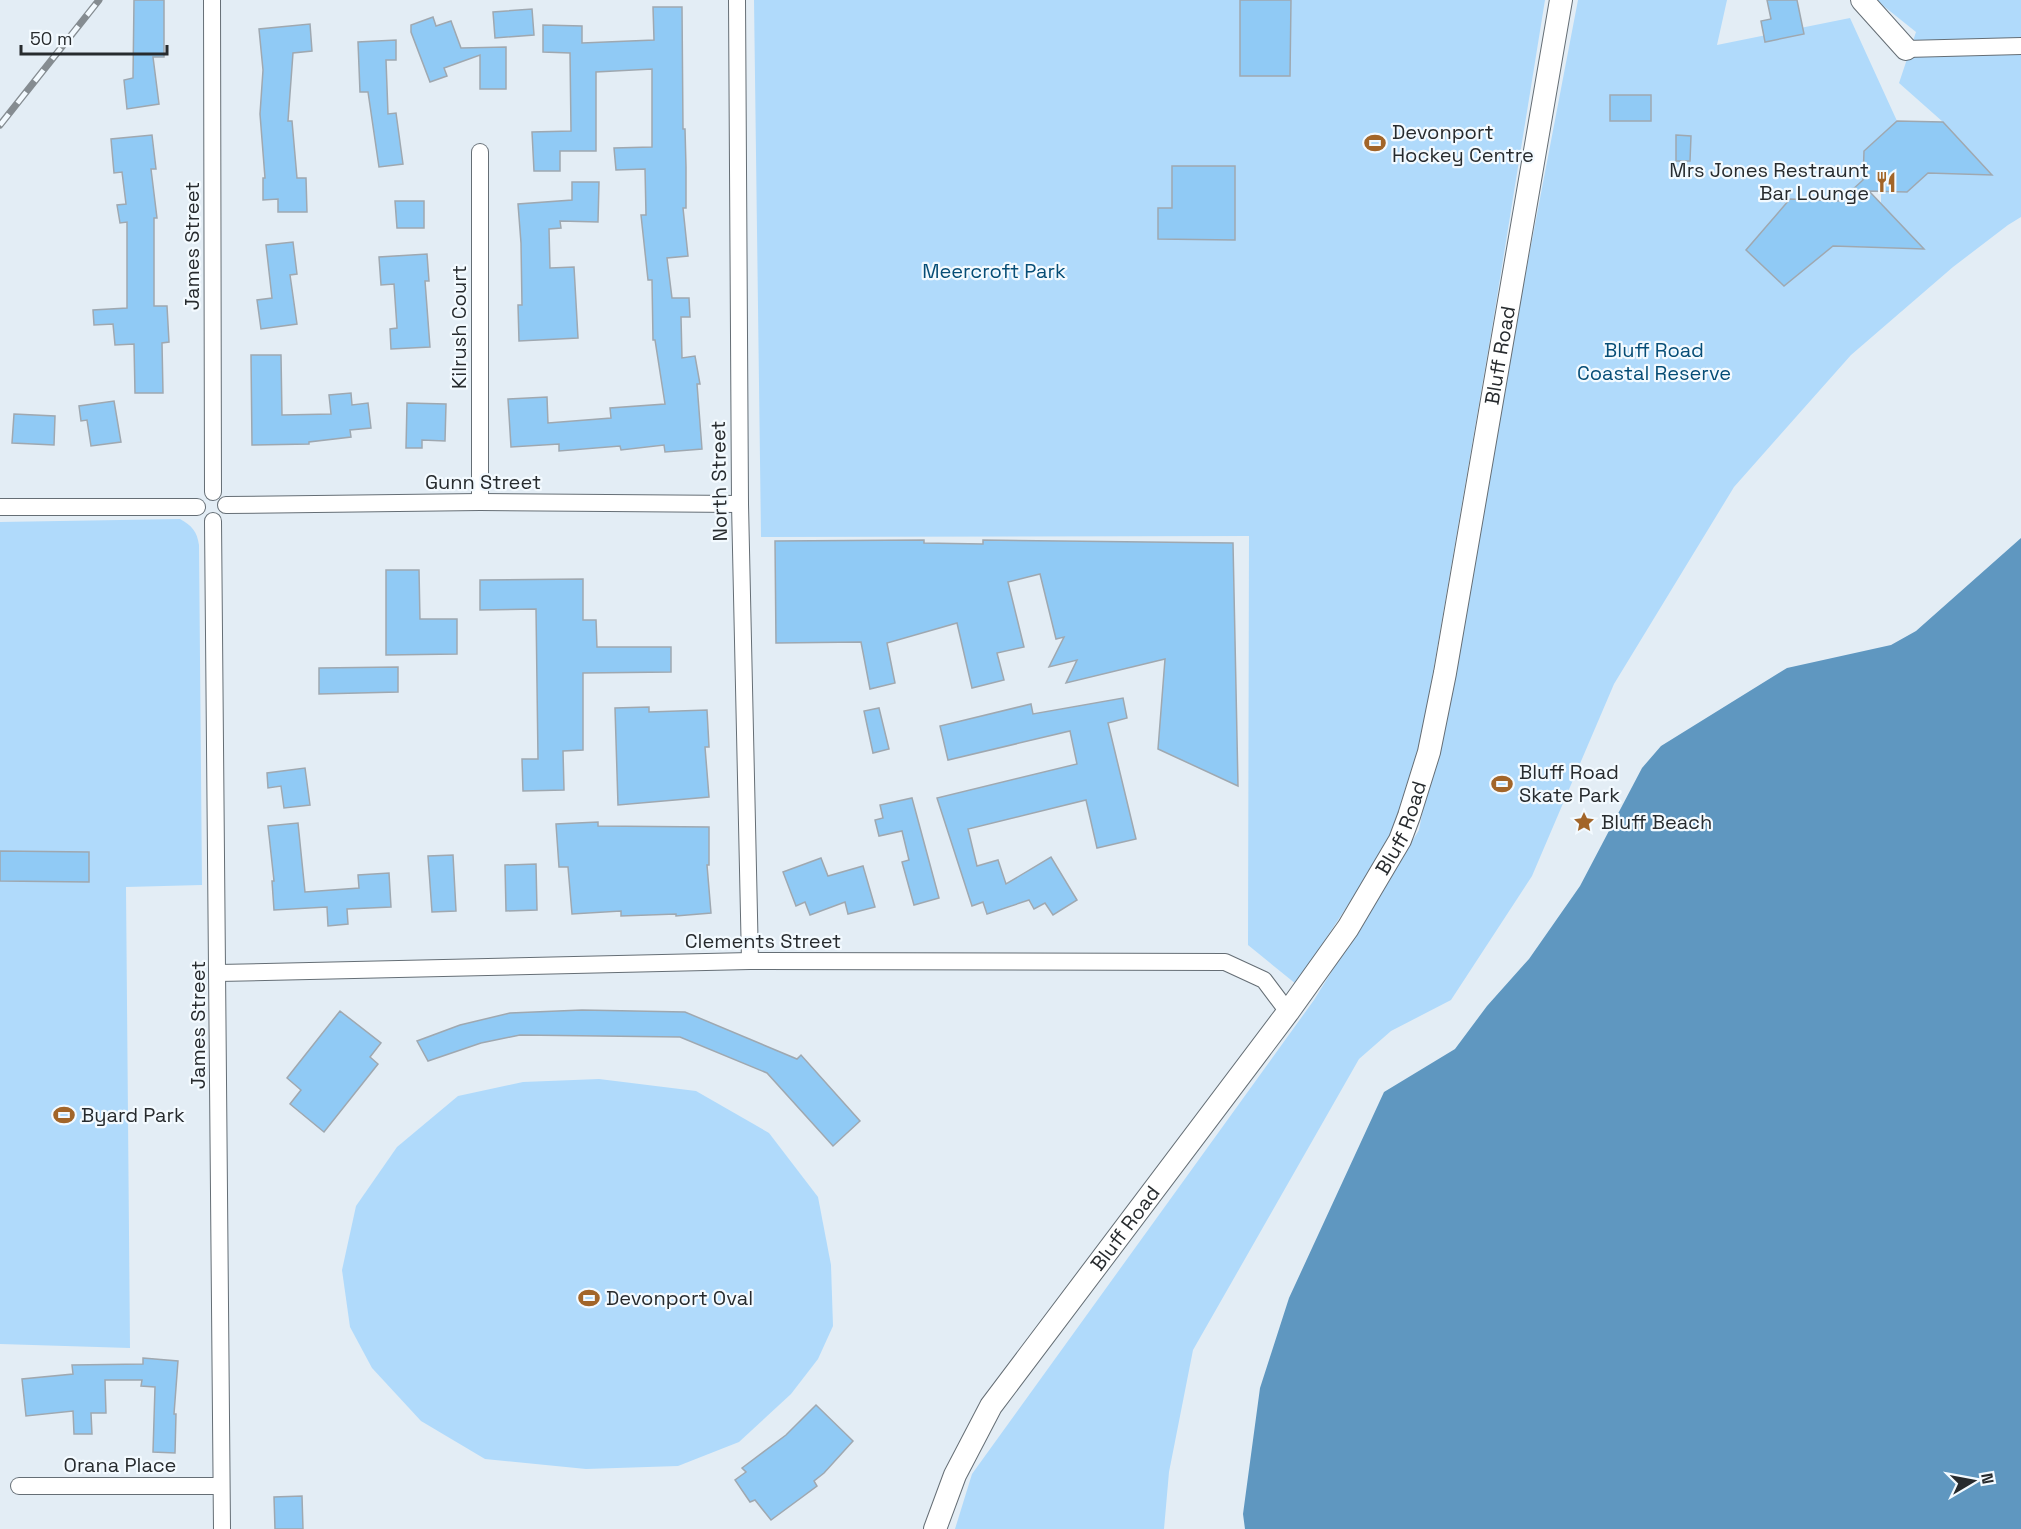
<svg xmlns="http://www.w3.org/2000/svg" width="2021" height="1529" viewBox="0 0 2021 1529" font-family="'Space Grotesk',sans-serif">
<style>
.green{fill:#b0dafb}
.water{fill:#5f97c0}
.building{fill:#90caf5;stroke:#9fa8b0;stroke-width:1.5}
.lines{fill:none;stroke-linecap:round;stroke-linejoin:round}
.street-casing{stroke:#656e75;stroke-width:18}
.secondary-casing{stroke:#656e75;stroke-width:24}
.street{stroke:#fff;stroke-width:16}
.secondary{stroke:#fff;stroke-width:22}
.rail-casing{stroke:#858c91;stroke-width:7}
.rail{stroke:#f3faff;stroke-width:4.5;stroke-dasharray:14;stroke-linecap:butt}
.labels{text-anchor:middle;dominant-baseline:central;stroke-width:4.5;stroke-linejoin:round;paint-order:stroke}
.poi-label{font-size:20px;fill:#272b2e;stroke:#f3faff;text-anchor:start}
.street-label{font-size:20px;fill:#272b2e;stroke:#f3faff}
.park-label{font-size:20px;fill:#064d76;stroke:#f3faff}
</style>
<rect width="100%" height="100%" fill="#e3edf5"/>
<g class="green">
<polygon points="754,0 1545,0 1492,328 1409,812 1296,984 1248,945 1249,536 761,537"/>
<polygon points="1578,0 1727,0 1717,45 1850,18 1897,121 1864,151 1863,180 1857,202 1790,199 1747,249 1784,286 1833,246 1923,249 1881,203 1881,192 1907,192 1928,173 1992,174 1943,122 1899,83 1916,32 1876,0 2021,0 2021,217 2008,225 1953,267 1851,355 1734,487 1614,684 1532,876 1451,1000 1391,1031 1359,1059 1193,1350 1169,1472 1164,1529 955,1529 972,1474 1314,1000 1419,830"/>
<path d="M180,519C192,526 197,531 199,545L202,885L126,887L130,1348L0,1344V522Z"/>
<polygon points="599,1079 696,1091 769,1133 818,1197 831,1265 833,1326 818,1359 791,1394 739,1442 678,1466 586,1469 485,1459 421,1421 372,1368 350,1327 342,1270 356,1206 397,1147 458,1096 523,1082"/>
</g>
<polygon class="water" points="2021,538 2021,1529 1245,1529 1243,1514 1260,1388 1289,1298 1384,1092 1455,1049 1487,1006 1529,959 1580,886 1642,768 1661,746 1787,668 1891,645 1916,631"/>
<g class="building">
<polygon points="134,0 164,0 164,57 153,57 159,104 127,109 124,80 133,78"/>
<polygon points="1240,0 1291,0 1290,76 1240,76"/>
<polygon points="1767,0 1797,0 1804,34 1765,42 1761,21 1771,19"/>
<polygon points="653,7 682,7 683,129 685,129 686,167 686,208 683,208 688,256 667,258 672,298 689,298 690,317 681,317 682,358 695,356 700,384 697,384 702,449 665,452 664,445 621,450 620,446 559,451 559,444 511,447 508,399 547,397 548,423 611,418 610,408 665,404 655,340 653,340 652,280 648,280 641,215 646,215 645,169 616,170 614,148 652,147 652,69 596,72 596,151 560,151 560,171 534,171 532,132 571,131 570,53 543,52 543,25 582,26 582,43 654,40"/>
<polygon points="532,9 534,35 495,38 493,12"/>
<polygon points="433,17 436,26 451,21 461,48 506,47 506,89 480,89 480,55 444,68 447,76 430,82 411,32 411,25"/>
<polygon points="310,24 312,51 293,53 288,121 292,121 297,178 306,178 307,212 278,212 278,199 263,200 263,178 265,178 260,114 263,70 259,29"/>
<polygon points="396,40 396,60 386,60 388,114 396,113 403,164 379,167 368,92 360,92 358,42"/>
<rect x="1610" y="95" width="41" height="26"/>
<polygon points="1897,121 1943,122 1992,175 1928,173 1907,192 1869,191 1924,249 1833,246 1784,286 1746,250 1790,199 1840,201 1863,180 1864,151"/>
<polygon points="152,135 156,169 151,169 157,218 154,218 154,306 167,306 169,342 162,343 163,393 135,393 134,344 115,345 113,324 94,325 93,310 127,308 127,222 120,223 117,205 126,204 122,172 114,173 111,139"/>
<polygon points="1676,135 1691,136 1690,161 1676,161"/>
<polygon points="1172,166 1235,166 1235,240 1158,239 1158,208 1172,208"/>
<polygon points="572,182 599,182 598,222 560,221 561,228 549,229 550,268 574,267 578,338 519,341 518,305 522,305 521,243 518,204 572,200"/>
<polygon points="395,201 424,201 424,228 397,228"/>
<polygon points="293,242 297,274 290,275 297,324 261,329 257,300 272,298 266,245"/>
<polygon points="427,254 429,281 425,281 430,347 391,349 390,329 397,328 394,284 381,285 379,257"/>
<polygon points="251,355 281,355 282,415 331,414 329,395 351,393 352,405 368,403 371,428 350,430 351,437 309,442 309,444 252,445"/>
<polygon points="114,401 121,442 91,446 87,420 81,421 79,406"/>
<polygon points="407,403 446,404 445,441 422,440 422,448 406,448"/>
<polygon points="14,414 55,416 54,445 12,443"/>
<polygon points="924,540 924,543 983,544 983,540 1233,543 1238,786 1158,749 1165,659 1066,683 1077,660 1049,667 1064,637 1056,639 1040,574 1008,582 1024,647 997,653 1004,680 972,688 957,623 887,643 895,683 870,689 861,642 776,643 775,541"/>
<polygon points="386,570 419,570 420,619 457,619 457,654 386,655"/>
<polygon points="583,579 583,620 596,620 597,647 671,647 671,672 583,673 583,750 563,751 564,790 523,791 522,759 538,759 536,609 480,610 480,580"/>
<polygon points="398,667 398,692 319,694 319,668"/>
<polygon points="1123,698 1127,718 1108,723 1136,839 1097,848 1086,800 968,829 977,866 998,860 1006,884 1051,857 1077,900 1053,915 1045,903 1034,909 1029,900 987,914 983,902 972,906 937,798 1077,764 1070,731 948,760 940,726 1031,704 1033,714"/>
<polygon points="649,707 649,712 707,710 709,747 705,747 709,797 618,805 615,708"/>
<polygon points="879,708 889,749 873,753 864,711"/>
<polygon points="305,768 310,805 284,808 281,786 268,788 267,773"/>
<polygon points="912,798 939,898 914,905 902,862 909,860 902,831 879,836 875,820 883,818 880,805"/>
<polygon points="598,822 598,826 709,827 709,865 707,865 711,913 676,916 676,914 621,916 621,911 572,914 568,867 559,867 556,824"/>
<polygon points="298,823 305,892 359,888 358,875 389,873 391,907 347,909 348,924 328,926 327,907 274,910 272,881 274,881 268,826"/>
<polygon points="0,851 89,852 89,882 0,881"/>
<polygon points="453,855 456,911 432,912 428,856"/>
<polygon points="821,858 828,876 863,866 875,907 848,914 845,902 810,915 805,902 796,906 783,872"/>
<polygon points="536,864 537,910 506,911 505,865"/>
<polygon points="582,1010 685,1012 797,1059 801,1055 860,1121 833,1146 767,1073 680,1037 520,1035 481,1043 428,1061 417,1041 460,1025 510,1013"/>
<polygon points="340,1011 381,1043 370,1057 378,1064 324,1132 290,1104 301,1090 287,1078"/>
<polygon points="143,1358 178,1361 174,1414 176,1414 175,1453 153,1452 155,1387 141,1386 142,1380 105,1380 106,1413 91,1413 92,1434 74,1434 73,1411 26,1416 22,1379 73,1374 72,1365 143,1364"/>
<polygon points="816,1405 853,1441 824,1473 814,1481 817,1486 771,1520 755,1500 750,1502 735,1480 746,1472 742,1468 786,1435"/>
<polygon points="302,1496 303,1529 275,1529 274,1497"/>
</g>
<g class="lines">
<defs>
<g id="street">
<polyline points="212,0 213,492"/>
<polyline points="737,0 740,504 750,961"/>
<polyline points="1906,49 2021,46"/>
<polyline points="480,152 480,502"/>
<polyline points="226,505 480,502 740,504"/>
<polyline points="0,507 197,507"/>
<polyline points="213,521 222,1529"/>
<polyline points="218,973 750,961 1225,962 1264,980 1288,1012"/>
<polyline points="19,1486 221,1486"/>
</g>
<g id="secondary">
<polyline points="1862,0 1906,49"/>
<path id="s1" d="M935,1529L955,1475L991,1406L1288,1012L1348,928L1400,840L1409,816L1429,752L1445,673L1561,0"/>
</g>
</defs>
<use href="#street" class="street-casing"/>
<use href="#secondary" class="secondary-casing"/>
<use href="#street" class="street"/>
<use href="#secondary" class="secondary"/>
<defs>
<polyline id="rail" points="0,125 99,0"/>
</defs>
<use href="#rail" class="rail-casing"/>
<use href="#rail" class="rail"/>
</g>
<defs>
<symbol id="stadium-bare" viewBox="-9 -9 18 18"><path d="M0-5a6.5 5 0 1 0 0 10a6.5 5 0 1 0 0-10ZM-3.5-1.8h7v3.6h-7Z" fill="#a26529" stroke="#f3faff" stroke-width="2.5" paint-order="stroke"/></symbol>
<symbol id="restaurant-bare" viewBox="-9 -9 18 18"><path d="M-5-6h1v4h1v-4h1v4h1v-4h1v5L-1.5 .5V6h-2V.5L-5-1ZM5-6V6H3V1.5H1.5Q1.5-4 5-6Z" fill="#a26529" stroke="#f3faff" stroke-width="2.5" paint-order="stroke"/></symbol>
<symbol id="sight-bare" viewBox="-9 -9 18 18"><path d="M0-6L1.8-2.2L6-1.7L2.9 1.2L3.7 5.4L0 3.3L-3.7 5.4L-2.9 1.2L-6-1.7L-1.8-2.2Z" fill="#a26529" stroke="#f3faff" stroke-width="2.5" paint-order="stroke"/></symbol>
</defs>
<g fill-rule="evenodd">
<use href="#stadium-bare" x="1360" y="128" width="30" height="30"/>
<use href="#restaurant-bare" x="1871" y="167" width="30" height="30"/>
<use href="#stadium-bare" x="1487" y="769" width="30" height="30"/>
<use href="#sight-bare" x="1569" y="807" width="30" height="30"/>
<use href="#stadium-bare" x="49" y="1100" width="30" height="30"/>
<use href="#stadium-bare" x="574" y="1283" width="30" height="30"/>
</g>
<g class="labels">
<g class="poi-label">
<text x="1392" y="132">Devonport<tspan x="1392" dy="23">Hockey Centre</tspan></text>
<text x="1869" y="170" text-anchor="end">Mrs Jones Restraunt<tspan x="1869" dy="23">Bar Lounge</tspan></text>
<text x="1519" y="772">Bluff Road<tspan x="1519" dy="23">Skate Park</tspan></text>
<text x="1601" y="822">Bluff Beach</text>
<text x="81" y="1115">Byard Park</text>
<text x="606" y="1298">Devonport Oval</text>
</g>
<g class="street-label">
<text transform="translate(192 246) rotate(-90)">James Street</text>
<text transform="translate(459 327) rotate(-90)">Kilrush Court</text>
<text stroke="none"><textPath href="#s1" startOffset="1330">Bluff Road</textPath></text>
<text transform="translate(719 481) rotate(-91)">North Street</text>
<text x="483" y="482">Gunn Street</text>
<text stroke="none"><textPath href="#s1" startOffset="846">Bluff Road</textPath></text>
<text x="763" y="941">Clements Street</text>
<text transform="translate(198 1025) rotate(-90)">James Street</text>
<text stroke="none"><textPath href="#s1" startOffset="358">Bluff Road</textPath></text>
<text x="120" y="1465">Orana Place</text>
</g>
<g class="park-label">
<text x="994" y="271">Meercroft Park</text>
<text x="1654" y="350">Bluff Road<tspan x="1654" dy="23">Coastal Reserve</tspan></text>
</g>
</g>
<g transform="translate(1973 1481) rotate(80)" stroke="#f3faff" stroke-width="4.5" paint-order="stroke">
<path d="M0-4.5L10 22L0 15L-10 22Z" fill="#272b2e"/>
<text y="-9" font-size="16" font-weight="bold" text-anchor="middle" fill="#272b2e">N</text>
</g>
<path d="M21 45v9h146v-9" fill="none" stroke="#272b2e" stroke-width="3"/>
<text x="30" y="45" font-size="18" fill="#272b2e" stroke="#f3faff" stroke-width="4.5" paint-order="stroke">50 m</text>
</svg>
